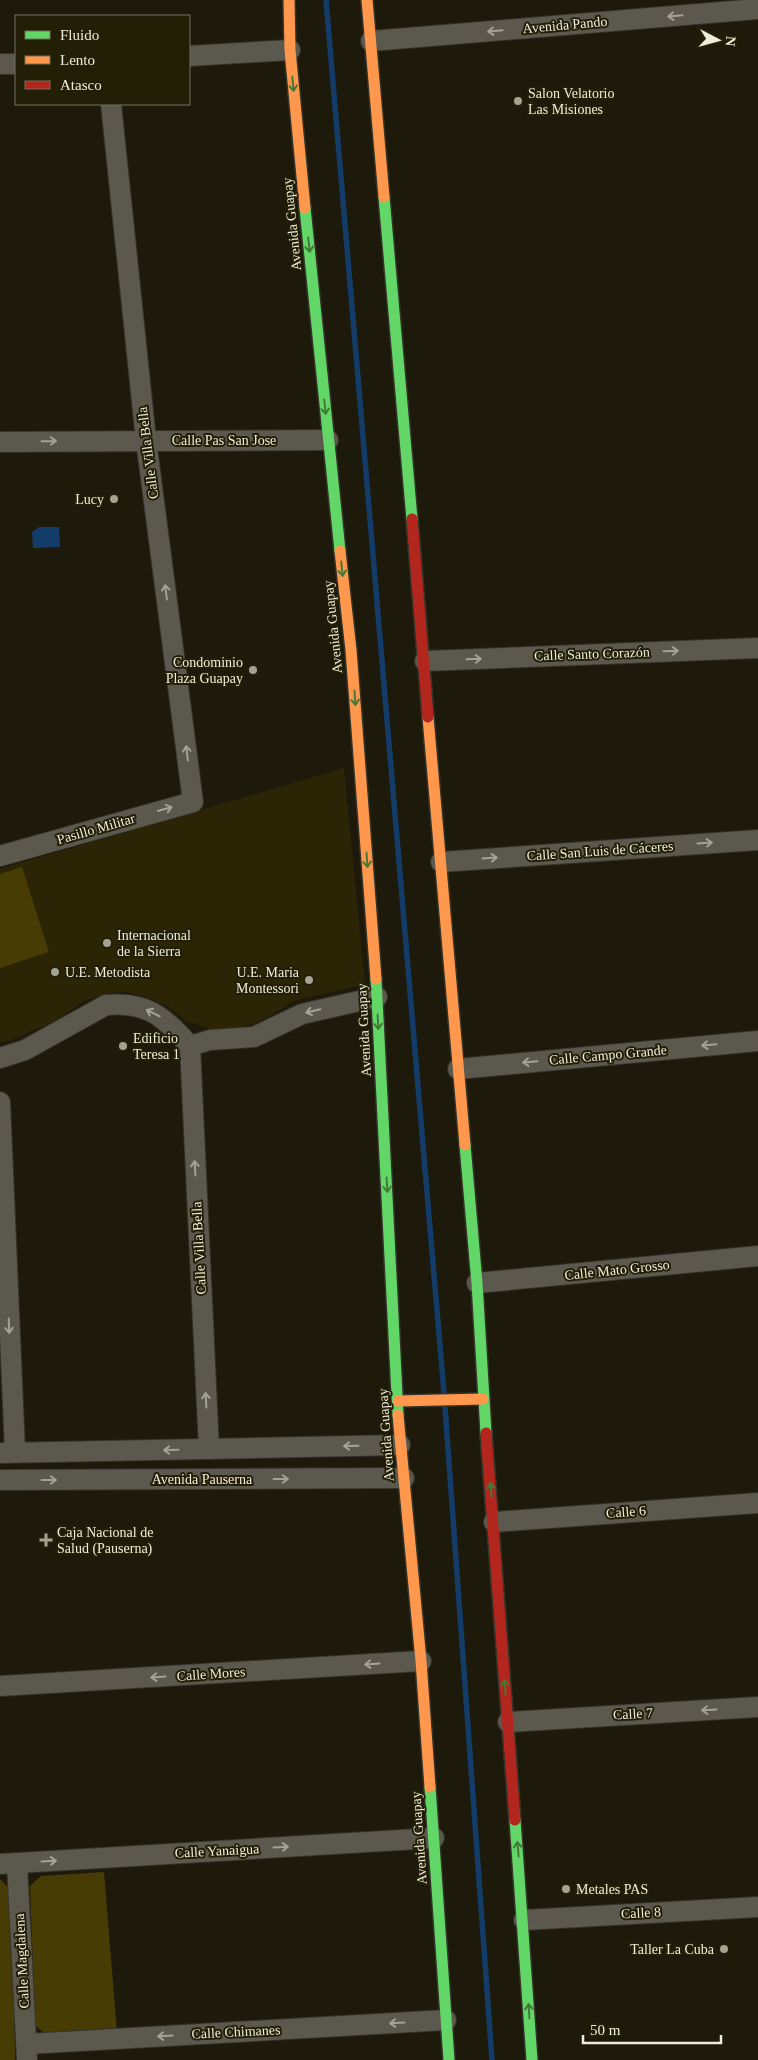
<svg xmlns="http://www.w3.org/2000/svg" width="758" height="2060" viewBox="0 0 758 2060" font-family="'Times New Roman',serif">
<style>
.built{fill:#2b2506}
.green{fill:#473d04}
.water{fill:#143c69}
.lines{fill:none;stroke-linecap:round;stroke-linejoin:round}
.stream{stroke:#143c69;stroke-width:5.5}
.street-casing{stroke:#34332a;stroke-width:22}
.fast-casing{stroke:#34332a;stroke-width:14}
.slow-casing{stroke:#34332a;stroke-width:14}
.jam-casing{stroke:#34332a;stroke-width:14}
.street{stroke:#5b594e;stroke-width:20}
.fast{stroke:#63d668;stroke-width:11}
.slow{stroke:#ff974d;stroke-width:11}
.jam{stroke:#b3261e;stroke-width:11}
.oneway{stroke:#a4a296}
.oneway2{stroke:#437a37}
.poi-dot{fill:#a5a294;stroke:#231e06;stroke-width:2}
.labels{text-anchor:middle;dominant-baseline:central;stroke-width:4;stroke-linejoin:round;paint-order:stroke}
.street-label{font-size:14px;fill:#eeecdd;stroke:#231e06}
.poi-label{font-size:14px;fill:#eeecdd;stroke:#231e06;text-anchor:start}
</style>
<rect width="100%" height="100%" fill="#1d1a0c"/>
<polygon class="built" points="344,768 365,984 294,1001 263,1020 235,1030 210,1029 186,1021 168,1006 140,995 120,991 85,1000 57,1020 11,1040 0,1042 0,869"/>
<g class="green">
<polygon points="22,867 49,952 0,968 0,874"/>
<polygon points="104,1872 117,2032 46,2035 35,2025 30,1886 41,1876"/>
<polygon points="0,1879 12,1891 15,2060 0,2060"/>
</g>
<polygon class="water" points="39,527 59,527 60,547 33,548 32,532"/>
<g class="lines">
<g class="stream">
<polyline points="326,0 444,1393"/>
<polyline points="445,1407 492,2060"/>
</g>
<defs>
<g id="street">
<polyline points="371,41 758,9"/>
<polyline points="189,56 290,50"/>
<polyline points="0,64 16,64"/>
<polyline points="0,442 328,440"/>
<polyline points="425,661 758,648"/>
<polyline points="0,856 193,802 146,440 111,104"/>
<polyline points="441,862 758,840"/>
<polyline points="190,1046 209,1449"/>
<path d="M0,1058L25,1050L106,1005C147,1001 164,1017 190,1046L210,1040L254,1037L302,1014L377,997"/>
<polyline points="458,1069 758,1041"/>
<polyline points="0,1102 15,1452"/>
<polyline points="477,1283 758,1256"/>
<polyline points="0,1453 400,1445"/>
<polyline points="0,1480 404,1478"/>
<polyline points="494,1522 758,1503"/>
<polyline points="0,1686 421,1661"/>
<polyline points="508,1722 758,1707"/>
<polyline points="17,1863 27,2060"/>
<polyline points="0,1864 434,1838"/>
<polyline points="524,1920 758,1907"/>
<polyline points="27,2044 446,2020"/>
</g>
<g id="fast">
<polyline points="384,197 412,519"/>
<polyline points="305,208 340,551"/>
<polyline points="376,979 398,1415"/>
<polyline points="465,1145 477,1283 486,1433"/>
<polyline points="430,1787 449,2060"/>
<polyline points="515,1820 532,2060"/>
</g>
<g id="slow">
<polyline points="289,0 290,50 305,208"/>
<polyline points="367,0 384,197"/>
<polyline points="340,551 351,650 376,979"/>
<polyline points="428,717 465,1145"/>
<polyline points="398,1401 483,1399"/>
<polyline points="398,1415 421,1661 430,1787"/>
</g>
<g id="jam">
<polyline points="412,519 428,717"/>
<polyline points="486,1433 515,1820"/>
</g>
</defs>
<use href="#street" class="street-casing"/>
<use href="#fast" class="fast-casing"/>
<use href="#slow" class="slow-casing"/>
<use href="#jam" class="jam-casing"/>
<use href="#street" class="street"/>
<use href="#fast" class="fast"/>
<use href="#slow" class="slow"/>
<use href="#jam" class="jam"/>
</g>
<defs><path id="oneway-shaft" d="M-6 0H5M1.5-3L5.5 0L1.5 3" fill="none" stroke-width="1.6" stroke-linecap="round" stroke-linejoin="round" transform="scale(1.25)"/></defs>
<g class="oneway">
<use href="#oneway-shaft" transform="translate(675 16) rotate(175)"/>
<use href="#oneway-shaft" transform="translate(495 31) rotate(175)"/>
<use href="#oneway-shaft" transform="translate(49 441) rotate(-1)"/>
<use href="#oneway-shaft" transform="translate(166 592) rotate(-97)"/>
<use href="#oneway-shaft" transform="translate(671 651) rotate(-2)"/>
<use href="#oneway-shaft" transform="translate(474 659) rotate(-2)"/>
<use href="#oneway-shaft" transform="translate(187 753) rotate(-97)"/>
<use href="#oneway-shaft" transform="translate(165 809) rotate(-16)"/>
<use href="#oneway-shaft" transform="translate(705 843) rotate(-4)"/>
<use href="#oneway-shaft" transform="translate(490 858) rotate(-4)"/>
<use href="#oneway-shaft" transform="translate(313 1011) rotate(167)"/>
<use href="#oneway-shaft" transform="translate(153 1013) rotate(-153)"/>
<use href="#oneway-shaft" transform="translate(709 1045) rotate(175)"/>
<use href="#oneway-shaft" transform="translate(530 1062) rotate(175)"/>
<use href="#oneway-shaft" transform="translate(195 1168) rotate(-93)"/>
<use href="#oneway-shaft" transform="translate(9 1326) rotate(88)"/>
<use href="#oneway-shaft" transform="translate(206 1400) rotate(-93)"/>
<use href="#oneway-shaft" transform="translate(351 1446) rotate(179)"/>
<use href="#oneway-shaft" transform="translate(171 1450) rotate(179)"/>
<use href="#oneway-shaft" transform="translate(281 1479)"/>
<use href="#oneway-shaft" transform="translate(49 1480)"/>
<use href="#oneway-shaft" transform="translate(372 1664) rotate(176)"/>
<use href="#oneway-shaft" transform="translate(158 1677) rotate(176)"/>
<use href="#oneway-shaft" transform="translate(709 1710) rotate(177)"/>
<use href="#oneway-shaft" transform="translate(281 1847) rotate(-3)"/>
<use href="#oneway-shaft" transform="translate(49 1861) rotate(-3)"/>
<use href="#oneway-shaft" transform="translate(397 2023) rotate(177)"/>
<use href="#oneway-shaft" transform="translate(165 2036) rotate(177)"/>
</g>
<g class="oneway2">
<use href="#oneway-shaft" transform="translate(293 84) rotate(84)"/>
<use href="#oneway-shaft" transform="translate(309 245) rotate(84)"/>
<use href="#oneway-shaft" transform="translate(325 407) rotate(84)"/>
<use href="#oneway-shaft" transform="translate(342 569) rotate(84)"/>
<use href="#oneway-shaft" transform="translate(355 698) rotate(86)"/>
<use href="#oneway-shaft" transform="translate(367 860) rotate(86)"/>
<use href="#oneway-shaft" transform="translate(378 1022) rotate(87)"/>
<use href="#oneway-shaft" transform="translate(387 1185) rotate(87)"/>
<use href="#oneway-shaft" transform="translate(491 1490) rotate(-95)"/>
<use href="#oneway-shaft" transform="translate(505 1687) rotate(-94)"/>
<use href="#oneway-shaft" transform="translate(518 1849) rotate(-95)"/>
<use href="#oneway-shaft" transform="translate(529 2011) rotate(-93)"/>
</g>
<g class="poi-dot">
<circle cx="518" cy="101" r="5"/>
<circle cx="114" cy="499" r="5"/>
<circle cx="253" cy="670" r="5"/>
<circle cx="107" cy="943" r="5"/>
<circle cx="55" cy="972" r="5"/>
<circle cx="309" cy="980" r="5"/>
<circle cx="123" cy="1046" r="5"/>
<path d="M43.5 1532.5h5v5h5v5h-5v5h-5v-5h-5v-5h5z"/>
<circle cx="566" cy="1889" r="5"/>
<circle cx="724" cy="1949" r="5"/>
</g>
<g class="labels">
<g class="street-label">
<text transform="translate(565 25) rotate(-5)">Avenida Pando</text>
<text transform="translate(292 224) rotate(-96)">Avenida Guapay</text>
<text x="224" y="440">Calle Pas San Jose</text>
<text transform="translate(148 453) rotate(-97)">Calle Villa Bella</text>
<text transform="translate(333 627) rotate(-96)">Avenida Guapay</text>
<text transform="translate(592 654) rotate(-2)">Calle Santo Corazón</text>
<text transform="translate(96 829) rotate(-16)">Pasillo Militar</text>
<text transform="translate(600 851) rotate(-4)">Calle San Luis de Cáceres</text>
<text transform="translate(364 1030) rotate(-93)">Avenida Guapay</text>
<text transform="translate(608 1055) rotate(-5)">Calle Campo Grande</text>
<text transform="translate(199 1248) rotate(-93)">Calle Villa Bella</text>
<text transform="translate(617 1270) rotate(-6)">Calle Mato Grosso</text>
<text transform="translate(386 1435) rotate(-94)">Avenida Guapay</text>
<text x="202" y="1479">Avenida Pauserna</text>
<text transform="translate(626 1512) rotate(-4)">Calle 6</text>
<text transform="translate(211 1674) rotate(-4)">Calle Mores</text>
<text transform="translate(633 1714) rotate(-3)">Calle 7</text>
<text transform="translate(419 1838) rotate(-94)">Avenida Guapay</text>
<text transform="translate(217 1851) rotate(-3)">Calle Yanaigua</text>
<text transform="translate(641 1913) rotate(-3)">Calle 8</text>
<text transform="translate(22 1961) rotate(-93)">Calle Magdalena</text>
<text transform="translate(236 2032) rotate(-3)">Calle Chimanes</text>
</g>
<g class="poi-label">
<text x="528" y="93">Salon Velatorio<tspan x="528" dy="16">Las Misiones</tspan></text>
<text x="104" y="499" text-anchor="end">Lucy</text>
<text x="243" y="662" text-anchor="end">Condominio<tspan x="243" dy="16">Plaza Guapay</tspan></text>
<text x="117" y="935">Internacional<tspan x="117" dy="16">de la Sierra</tspan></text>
<text x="65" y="972">U.E. Metodista</text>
<text x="299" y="972" text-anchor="end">U.E. Maria<tspan x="299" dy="16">Montessori</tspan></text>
<text x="133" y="1038">Edificio<tspan x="133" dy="16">Teresa 1</tspan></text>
<text x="57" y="1532">Caja Nacional de<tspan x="57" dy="16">Salud (Pauserna)</tspan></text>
<text x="576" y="1889">Metales PAS</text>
<text x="714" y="1949" text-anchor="end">Taller La Cuba</text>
</g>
</g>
<rect x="15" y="15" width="175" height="90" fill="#231e06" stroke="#74705c"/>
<rect x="25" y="31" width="25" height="8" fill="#63d668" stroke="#74705c"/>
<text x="60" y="40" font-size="15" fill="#eeecdd">Fluido</text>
<rect x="25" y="56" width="25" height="8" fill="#ff974d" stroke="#74705c"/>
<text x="60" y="65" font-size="15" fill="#eeecdd">Lento</text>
<rect x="25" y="81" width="25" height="8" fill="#b3261e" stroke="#74705c"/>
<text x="60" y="90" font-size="15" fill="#eeecdd">Atasco</text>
<g transform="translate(718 40) rotate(96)" stroke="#231e06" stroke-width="4" paint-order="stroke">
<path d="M0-4L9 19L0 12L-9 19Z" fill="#eeecdd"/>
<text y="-8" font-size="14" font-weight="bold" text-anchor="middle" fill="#eeecdd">N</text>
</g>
<path d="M583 2035v8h138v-8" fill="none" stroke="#eeecdd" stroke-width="2.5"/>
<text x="590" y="2035" font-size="15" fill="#eeecdd" stroke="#231e06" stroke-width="4" paint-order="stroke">50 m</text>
</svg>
